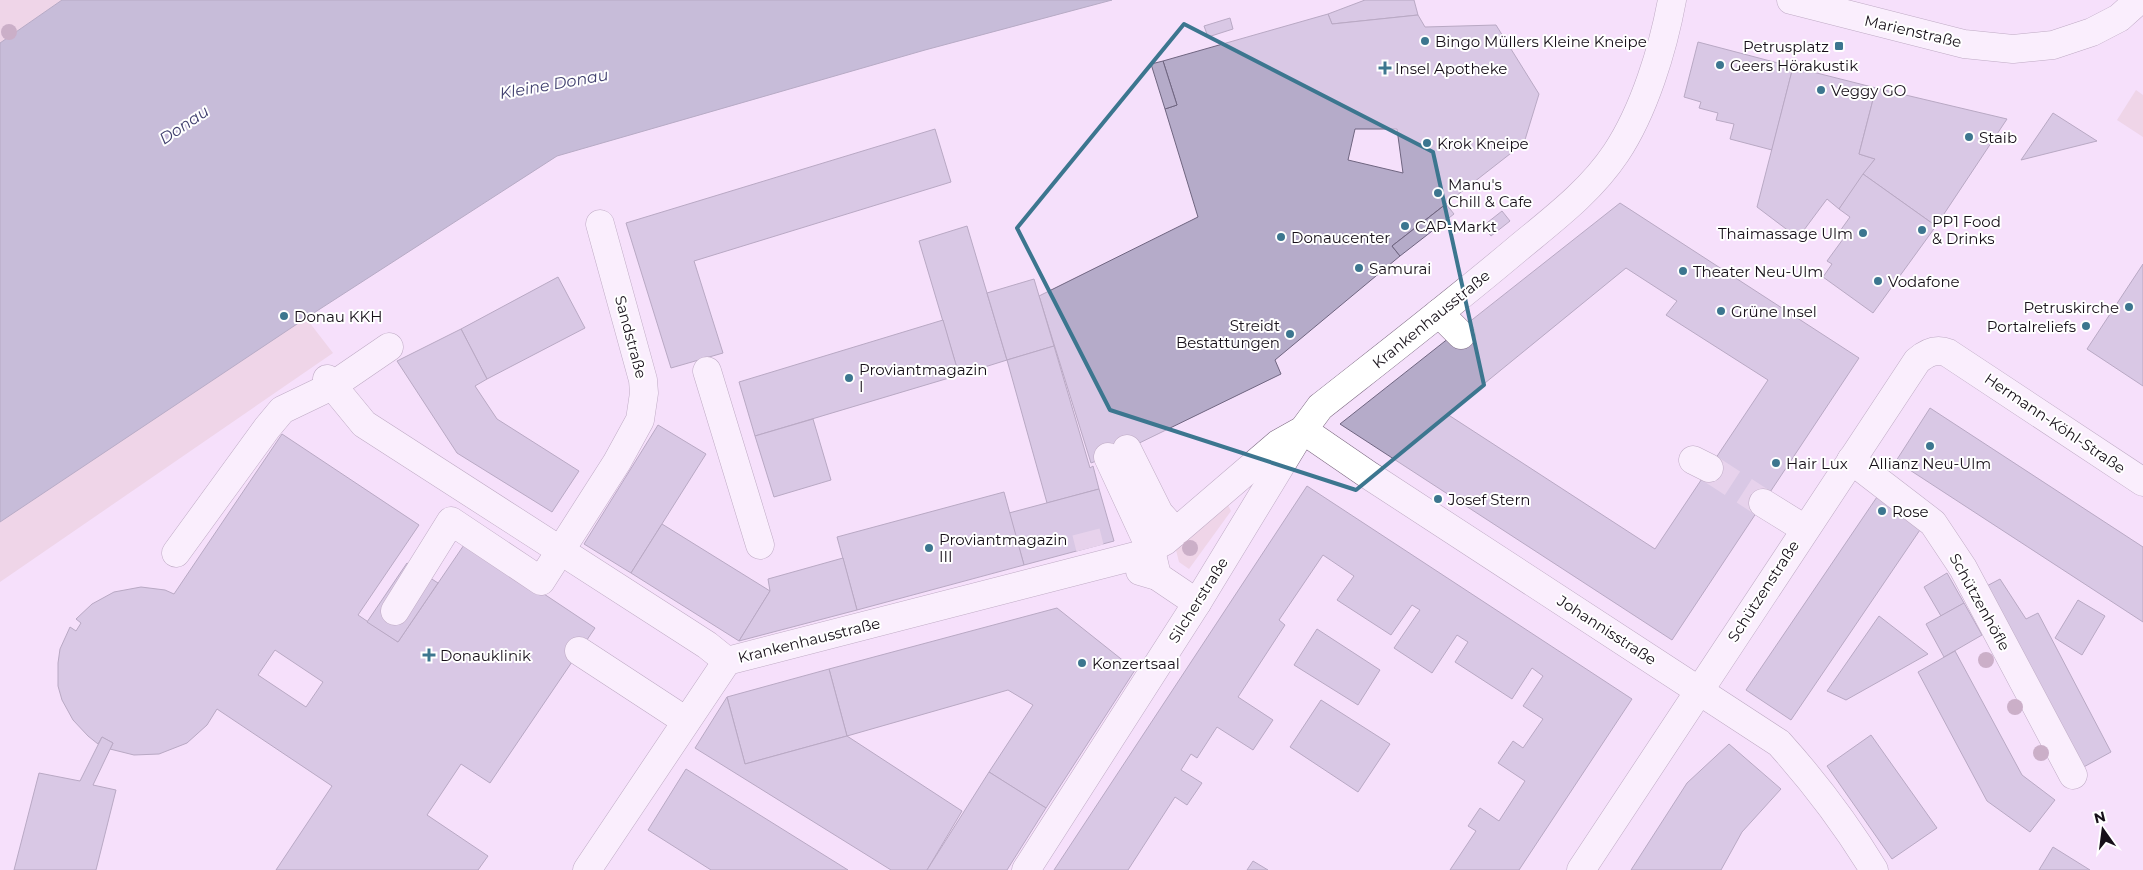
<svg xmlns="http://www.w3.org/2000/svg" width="2143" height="870" viewBox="0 0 2143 870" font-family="Montserrat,sans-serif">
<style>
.green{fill:#e6c7d1}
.water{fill:#8f90b0;stroke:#6b6a83}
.building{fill:#b5abc9;stroke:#6f6580;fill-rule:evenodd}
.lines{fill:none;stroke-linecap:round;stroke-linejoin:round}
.minor-tunnel{stroke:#d4c1d9;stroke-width:28;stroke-dasharray:28 14;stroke-linecap:butt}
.minor-casing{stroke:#7d6a82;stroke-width:29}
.minor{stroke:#fff;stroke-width:28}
.tree{fill:#97738b}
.marked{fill:none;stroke:#3c768f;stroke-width:4;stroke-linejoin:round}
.poi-dot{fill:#3c768f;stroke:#fff;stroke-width:2}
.labels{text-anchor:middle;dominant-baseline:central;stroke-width:4;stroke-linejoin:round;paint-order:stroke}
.street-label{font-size:15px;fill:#171019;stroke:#fff}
.poi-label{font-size:15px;fill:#171019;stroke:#fff;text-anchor:start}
.water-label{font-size:16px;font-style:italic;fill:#41406f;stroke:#fff}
</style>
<rect width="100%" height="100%" fill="#f5e0fb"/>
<g class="green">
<polygon points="0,0 62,0 0,43"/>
<polygon points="2136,90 2143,95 2143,137 2117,120"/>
<polygon points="306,318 333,353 0,582 0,522"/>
<polygon points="1228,505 1231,511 1189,569 1179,562 1176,550 1182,540"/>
</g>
<polygon class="water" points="62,0 1112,0 925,50 557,156 306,318 0,522 0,43"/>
<g class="building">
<polygon points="1365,0 1414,0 1418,15 1332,24 1328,14"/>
<path d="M1328,14L1332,24L1418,15L1425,27L1496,25L1539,94L1524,143L1392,246L1400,256L1275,360L1281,374L1127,449L1091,463L1039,296L1198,217L1165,109L1177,105L1163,61ZM1355,129H1397L1403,173L1348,160Z"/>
<polygon points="1230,18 1233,29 1208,37 1204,26"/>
<polygon points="1698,42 1793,67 1772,150 1730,139 1734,124 1716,120 1718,113 1699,108 1701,102 1684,97"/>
<polygon points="1163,61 1177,105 1165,109 1151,64"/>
<polygon points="1793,67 1876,88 1859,154 1875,159 1839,209 1827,199 1798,238 1757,207"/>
<polygon points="1876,88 2007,119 1936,226 1863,174 1875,159 1859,154"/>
<polygon points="2053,113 2097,141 2021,160"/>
<polygon points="935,129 951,182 694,261 723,353 671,368 626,223"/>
<polygon points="1863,174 1936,226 1873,313 1823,277 1832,264 1827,261 1846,235 1840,231 1850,217 1839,209"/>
<path d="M1620,203L1859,358L1672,640L1340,424ZM1626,268L1677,301L1666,315L1768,380L1655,549L1447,414Z"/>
<polygon points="1446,204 1454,214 1400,256 1392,246"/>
<polygon points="1502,211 1510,221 1491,236 1483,226"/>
<polygon points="967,226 1007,360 959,375 919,241"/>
<polygon points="2143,264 2143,386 2087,349"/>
<polygon points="558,277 585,328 487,379 461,329"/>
<polygon points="1034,279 1054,346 1007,360 987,293"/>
<polygon points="943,320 959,375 755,436 739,382"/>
<polygon points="461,329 487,379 475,386 497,419 579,471 552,512 457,453 397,361"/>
<polygon points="1054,346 1090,468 1093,466 1099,489 1047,503 1007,360"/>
<polygon points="1930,408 2143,547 2143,622 1896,461"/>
<polygon points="813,419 831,480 774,497 755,436"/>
<polygon points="658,425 706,454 631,573 584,544"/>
<path d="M282,434L419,525L358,615L398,642L466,542L595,628L490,783L461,764L427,815L488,856L478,870H276L332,786L217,709L207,725L187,743L159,754L134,755L110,749L113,743L102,737L98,744L88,736L73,720L62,700L58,686V663L60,649L70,627L76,631L81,623L76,619L92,604L114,592L141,587L165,590L174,594ZM275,650L323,682L306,707L258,675Z"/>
<polygon points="1307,486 1632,699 1519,870 1450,870 1476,831 1468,826 1480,808 1499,821 1525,781 1498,763 1513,741 1523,748 1543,719 1523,706 1543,676 1532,668 1512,699 1455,662 1468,642 1457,635 1432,673 1394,648 1420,610 1412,605 1391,635 1337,600 1354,576 1323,555 1279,620 1285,625 1238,697 1273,720 1253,750 1217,727 1197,758 1191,754 1181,770 1202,783 1187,805 1175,797 1128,870 1054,870"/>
<polygon points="1099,489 1114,541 1024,565 1009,513"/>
<polygon points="1004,492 1024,565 857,610 837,537"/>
<polygon points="1879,494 1924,524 1791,720 1746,690"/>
<polygon points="662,524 770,591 739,641 631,573"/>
<polygon points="843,558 857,610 739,641 770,591 768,579"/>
<polygon points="407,563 438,583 398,642 367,622"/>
<polygon points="1947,573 1964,603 1941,616 1924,587"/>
<polygon points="2000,579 2026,619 2038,613 2111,752 2080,769 1981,589"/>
<polygon points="2078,600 2105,616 2082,655 2055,638"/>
<polygon points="1964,603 1982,635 1944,657 1926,624"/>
<polygon points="1057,608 1135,670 1046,808 989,772 1033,705 1008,690 847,736 829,669"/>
<polygon points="1879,616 1928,654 1846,700 1827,691"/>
<polygon points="1317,629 1380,670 1358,705 1294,665"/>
<polygon points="1955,651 2022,775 2055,800 2030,832 1987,801 1918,672"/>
<polygon points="829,669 847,736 745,764 727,697"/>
<polygon points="727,697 745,764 847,736 962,811 927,870 891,870 695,748"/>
<polygon points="1321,700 1390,744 1358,792 1290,747"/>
<polygon points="1871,735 1937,828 1892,859 1827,766"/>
<polygon points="102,737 113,743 93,785 116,790 96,870 14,870 39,773 80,781"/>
<polygon points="1729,744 1781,789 1742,832 1721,870 1631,870 1687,783"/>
<polygon points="686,769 848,870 711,870 648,830"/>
<polygon points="989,772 1046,808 1007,870 927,870"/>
<polygon points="2053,847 2090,870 2039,870"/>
<polygon points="1253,861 1268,870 1247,870"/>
</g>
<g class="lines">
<g class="minor-tunnel">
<polyline points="1709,468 1763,503"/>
<polyline points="1086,532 1090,548"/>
</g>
<defs>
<g id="minor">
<polyline points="1791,0 1964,44 2013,49 2053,45 2092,32 2119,18 2139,0"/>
<polyline points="1439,313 1461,335"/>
<polyline points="707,371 760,545"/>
<polyline points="327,379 364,424 707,645 727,661"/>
<path d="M1303,430L1370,476L1779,743C1815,783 1846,824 1874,870"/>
<polyline points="1127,449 1159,513 1176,532"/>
<polyline points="1108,457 1151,550 1157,576"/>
<polyline points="1693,460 1709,468"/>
<polyline points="1851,460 1933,523 1963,568 2073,775"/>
<polyline points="1763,503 1805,529"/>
<polyline points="176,553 267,428 282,410 332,386 389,347"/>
<polyline points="1140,571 1157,576 1197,603"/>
<polyline points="395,611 451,521 541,581 617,462 640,420 644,393 643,380 600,224"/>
<polyline points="579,651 686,721"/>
<path d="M587,870L727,661L1139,555L1165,541L1278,444L1303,430L1320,407C1386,355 1452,304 1516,250C1552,220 1590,192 1616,153C1644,111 1663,49 1672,0"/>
<polyline points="1026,870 1197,603 1298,437"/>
<path d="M1581,870L1917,361C1926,353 1936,348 1948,353L2143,482"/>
</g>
</defs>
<use href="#minor" class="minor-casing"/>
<use href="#minor" class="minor"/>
</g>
<g class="tree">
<circle cx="9" cy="32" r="8"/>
<circle cx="1190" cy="548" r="8"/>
<circle cx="1986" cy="660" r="8"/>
<circle cx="2015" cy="707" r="8"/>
<circle cx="2041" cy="753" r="8"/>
</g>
<path d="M0 0H2143V870H0ZM1184,24L1433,152L1484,385L1356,490L1110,410L1017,228Z" fill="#f5e0fb" fill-opacity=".55" fill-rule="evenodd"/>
<path class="marked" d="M1184,24L1433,152L1484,385L1356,490L1110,410L1017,228Z"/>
<g class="poi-dot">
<circle cx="1425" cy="41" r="5"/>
<rect x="1834" y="41" width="10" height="10" rx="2.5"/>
<circle cx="1720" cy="65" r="5"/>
<path d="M1382.5 60.5h5v5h5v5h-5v5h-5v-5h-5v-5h5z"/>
<circle cx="1821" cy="90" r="5"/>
<circle cx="1969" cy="137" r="5"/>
<circle cx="1427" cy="143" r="5"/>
<circle cx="1438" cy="193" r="5"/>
<circle cx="1405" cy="226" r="5"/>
<circle cx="1922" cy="230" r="5"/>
<circle cx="1863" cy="233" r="5"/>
<circle cx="1281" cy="237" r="5"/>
<circle cx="1359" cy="268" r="5"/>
<circle cx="1683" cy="271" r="5"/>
<circle cx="1878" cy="281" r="5"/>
<circle cx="2129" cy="307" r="5"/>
<circle cx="1721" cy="311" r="5"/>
<circle cx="284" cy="316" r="5"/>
<circle cx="2086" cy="326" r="5"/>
<circle cx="1290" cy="334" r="5"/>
<circle cx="849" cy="378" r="5"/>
<circle cx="1930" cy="446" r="5"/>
<circle cx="1776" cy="463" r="5"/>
<circle cx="1438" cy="499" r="5"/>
<circle cx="1882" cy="511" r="5"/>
<circle cx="929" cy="548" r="5"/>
<path d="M426.5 647.5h5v5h5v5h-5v5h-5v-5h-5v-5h5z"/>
<circle cx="1082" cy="663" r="5"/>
</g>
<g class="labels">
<g class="street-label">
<text transform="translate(1913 31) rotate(13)">Marienstraße</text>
<text transform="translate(1431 319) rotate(-39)">Krankenhausstraße</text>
<text transform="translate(631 337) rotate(75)">Sandstraße</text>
<text transform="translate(2055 423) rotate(34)">Hermann-Köhl-Straße</text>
<text transform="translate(1763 591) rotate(-57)">Schützenstraße</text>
<text transform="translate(1198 600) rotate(-58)">Silcherstraße</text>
<text transform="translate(1980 602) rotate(61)">Schützenhöfle</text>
<text transform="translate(1607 630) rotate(33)">Johannisstraße</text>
<text transform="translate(809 640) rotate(-14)">Krankenhausstraße</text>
</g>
<g class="poi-label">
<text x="1435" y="41">Bingo Müllers Kleine Kneipe</text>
<text x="1829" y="46" text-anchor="end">Petrusplatz</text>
<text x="1730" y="65">Geers Hörakustik</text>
<text x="1395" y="68">Insel Apotheke</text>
<text x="1831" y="90">Veggy GO</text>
<text x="1979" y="137">Staib</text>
<text x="1437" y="143">Krok Kneipe</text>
<text x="1448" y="184">Manu's<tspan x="1448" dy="17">Chill &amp; Cafe</tspan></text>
<text x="1932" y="221">PP1 Food<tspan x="1932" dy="17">&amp; Drinks</tspan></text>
<text x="1415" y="226">CAP-Markt</text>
<text x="1853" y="233" text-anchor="end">Thaimassage Ulm</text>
<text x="1291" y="237">Donaucenter</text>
<text x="1369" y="268">Samurai</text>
<text x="1693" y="271">Theater Neu-Ulm</text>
<text x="1888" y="281">Vodafone</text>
<text x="2119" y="307" text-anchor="end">Petruskirche</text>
<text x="1731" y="311">Grüne Insel</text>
<text x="294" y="316">Donau KKH</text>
<text x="1280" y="325" text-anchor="end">Streidt<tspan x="1280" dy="17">Bestattungen</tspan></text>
<text x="2076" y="326" text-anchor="end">Portalreliefs</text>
<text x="859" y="369">Proviantmagazin<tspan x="859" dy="17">I</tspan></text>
<text x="1786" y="463">Hair Lux</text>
<text x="1930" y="463" text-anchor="middle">Allianz Neu-Ulm</text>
<text x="1448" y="499">Josef Stern</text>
<text x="1892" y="511">Rose</text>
<text x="939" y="539">Proviantmagazin<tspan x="939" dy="17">III</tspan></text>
<text x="440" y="655">Donauklinik</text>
<text x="1092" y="663">Konzertsaal</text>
</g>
<g class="water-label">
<text transform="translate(554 84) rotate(-10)">Kleine Donau</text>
<text transform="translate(184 125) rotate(-34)">Donau</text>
</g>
</g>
<g transform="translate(2103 830) rotate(346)" stroke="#ffffff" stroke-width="4" paint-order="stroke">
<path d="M0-4L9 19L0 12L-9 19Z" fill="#171019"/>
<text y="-8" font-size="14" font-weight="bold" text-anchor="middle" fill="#171019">N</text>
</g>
</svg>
